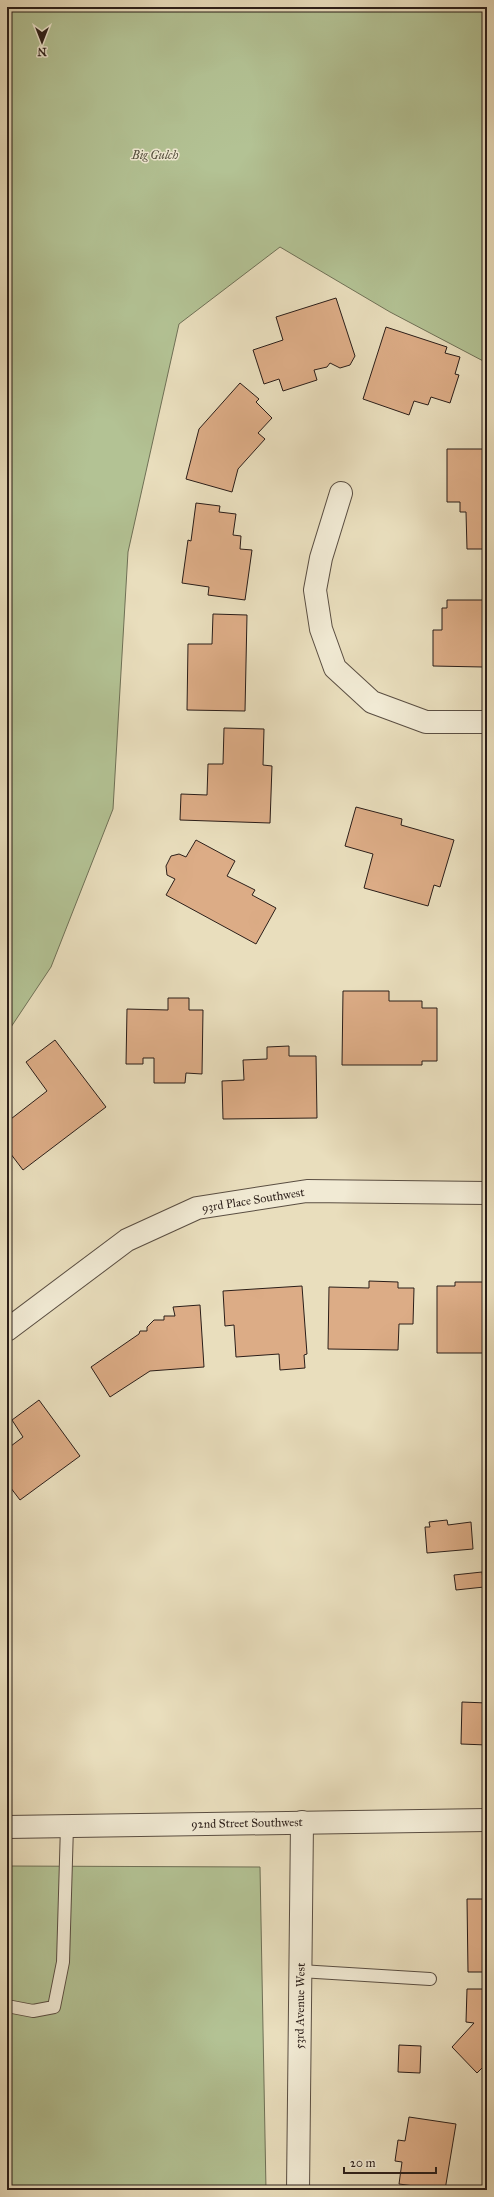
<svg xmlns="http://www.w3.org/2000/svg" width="494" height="2197" viewBox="0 0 494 2197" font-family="'IM FELL Great Primer',serif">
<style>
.green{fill:#b3c294;stroke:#6f7056}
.building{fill:#dcac86;stroke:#2b1e19}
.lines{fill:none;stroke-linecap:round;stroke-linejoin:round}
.service-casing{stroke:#5a4e42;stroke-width:14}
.minor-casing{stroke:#5a4e42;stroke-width:24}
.tertiary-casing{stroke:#5a4e42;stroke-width:24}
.service{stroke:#f1ead4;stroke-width:12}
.minor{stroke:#f1ead4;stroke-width:22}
.tertiary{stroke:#f1ead4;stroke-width:22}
.labels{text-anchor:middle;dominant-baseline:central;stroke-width:3;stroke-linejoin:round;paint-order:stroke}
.park-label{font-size:12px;font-style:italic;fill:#544f3e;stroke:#f1ead4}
.street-label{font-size:12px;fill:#2b1e19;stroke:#f1ead4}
</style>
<rect width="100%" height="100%" fill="#e9debd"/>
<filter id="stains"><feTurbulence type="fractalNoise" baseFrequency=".005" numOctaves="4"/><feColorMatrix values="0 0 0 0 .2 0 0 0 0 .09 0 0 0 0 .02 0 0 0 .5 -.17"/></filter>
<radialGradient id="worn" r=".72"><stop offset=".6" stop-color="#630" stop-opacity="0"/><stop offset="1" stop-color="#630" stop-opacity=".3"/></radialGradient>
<g class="green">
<polygon points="7,7 487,7 487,363 390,312 280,247 179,324 128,552 113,809 51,967 7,1033"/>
<polygon points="7,1866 260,1867 266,2190 7,2190"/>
</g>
<g class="building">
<polygon points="336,298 355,356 350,365 340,368 330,363 327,367 314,370 317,380 283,391 279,379 264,384 253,350 283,340 276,317"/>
<polygon points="386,327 447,347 445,353 460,357 455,374 459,375 450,403 431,397 428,405 414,401 409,415 363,399"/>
<polygon points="240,383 259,399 256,402 272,418 258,433 265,439 238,469 232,492 186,479 199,429"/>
<polygon points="447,449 484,449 484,458 487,458 487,549 467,549 466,512 460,512 460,502 447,502"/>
<polygon points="196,503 220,506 219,512 236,514 233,535 241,536 240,549 252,550 245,600 208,595 209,587 182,583 188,540 191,541"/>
<polygon points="447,600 486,600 487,652 483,652 483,667 433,666 433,630 442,630 442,608 447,608"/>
<polygon points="213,614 247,615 245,711 187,710 188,644 212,644"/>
<polygon points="224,728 264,729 263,765 272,766 270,823 180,820 181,794 207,795 208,764 223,764"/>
<polygon points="356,807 402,819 401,825 454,840 440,887 434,885 428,906 364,888 373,854 345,846"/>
<rect x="484" y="826" width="3" height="48"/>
<polygon points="196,840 235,861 227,876 255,890 252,895 276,908 256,944 166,895 175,879 167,875 166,866 171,856 179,854 186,857"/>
<polygon points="343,991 389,991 389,1001 422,1001 422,1008 437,1008 437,1061 422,1061 422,1065 342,1065"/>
<polygon points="168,998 189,998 189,1010 203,1010 202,1074 186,1073 185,1083 154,1083 154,1058 143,1058 143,1064 126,1064 127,1009 168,1010"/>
<polygon points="55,1040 106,1107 23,1170 7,1149 7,1122 47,1091 26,1062"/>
<polygon points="289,1046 289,1056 316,1056 317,1118 223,1119 222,1081 244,1080 243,1060 267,1059 267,1047"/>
<polygon points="369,1281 398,1282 398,1288 414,1288 413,1324 399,1324 398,1350 328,1349 329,1287 369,1288"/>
<polygon points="455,1282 485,1282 487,1353 437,1353 437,1286 455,1286"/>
<polygon points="302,1286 307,1354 304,1355 305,1368 280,1370 279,1354 236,1357 234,1325 225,1326 223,1291"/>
<polygon points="200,1305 204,1367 150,1371 110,1397 91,1367 139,1334 140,1331 147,1331 147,1327 154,1320 164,1320 164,1316 175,1316 173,1307"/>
<polygon points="39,1400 80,1456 20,1500 7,1483 7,1449 23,1437 12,1420"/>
<polygon points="447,1520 448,1525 471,1522 473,1549 427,1553 425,1527 430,1527 429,1522"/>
<polygon points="482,1572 484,1587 456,1590 454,1575"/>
<polygon points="462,1702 487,1703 487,1745 461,1744"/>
<polygon points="467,1899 487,1899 487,1972 468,1972"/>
<polygon points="467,1989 487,1989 487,2063 477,2073 452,2047 474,2023 466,2022"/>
<polygon points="399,2045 421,2046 420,2073 398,2072"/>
<polygon points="409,2117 456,2124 445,2190 399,2184 402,2162 395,2161 398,2140 405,2141"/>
</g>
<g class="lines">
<defs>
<g id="service">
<polyline points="300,1971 430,1979"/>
<polyline points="7,2006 33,2011 54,2007 63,1962 67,1826"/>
</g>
<g id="minor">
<polyline points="341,493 321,558 315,590 321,629 335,668 372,702 426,722 487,722"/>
<polyline points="7,1330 127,1240 197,1208 307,1191 487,1193"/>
<polyline points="298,2190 302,1822"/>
</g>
<polyline id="tertiary" points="7,1827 487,1820"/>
</defs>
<use href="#service" class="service-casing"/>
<use href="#minor" class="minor-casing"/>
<use href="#tertiary" class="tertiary-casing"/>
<use href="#service" class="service"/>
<use href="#minor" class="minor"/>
<use href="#tertiary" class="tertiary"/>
</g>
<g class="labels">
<g class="park-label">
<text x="155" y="155">Big Gulch</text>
</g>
<g class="street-label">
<text transform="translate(253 1200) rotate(-9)">93rd Place Southwest</text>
<text transform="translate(247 1823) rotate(-1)">92nd Street Southwest</text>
<text transform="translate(300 2006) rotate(-89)">53rd Avenue West</text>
</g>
</g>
<rect width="494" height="2197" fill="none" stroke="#e9debd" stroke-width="24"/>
<rect x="8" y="8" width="478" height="2181" fill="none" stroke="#2b1e19" stroke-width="2"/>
<rect x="12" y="12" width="470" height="2173" fill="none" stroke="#2b1e19"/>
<g transform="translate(42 42) rotate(180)" stroke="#f1ead4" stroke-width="3" paint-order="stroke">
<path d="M0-3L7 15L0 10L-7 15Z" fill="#2b1e19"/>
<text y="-6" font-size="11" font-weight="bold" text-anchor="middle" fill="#2b1e19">N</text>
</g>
<path d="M344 2167v6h92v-6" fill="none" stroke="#2b1e19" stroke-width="2"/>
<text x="350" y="2167" font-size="12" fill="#2b1e19" stroke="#f1ead4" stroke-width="3" paint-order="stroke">20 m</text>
<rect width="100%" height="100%" filter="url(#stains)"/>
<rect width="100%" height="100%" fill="url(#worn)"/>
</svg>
